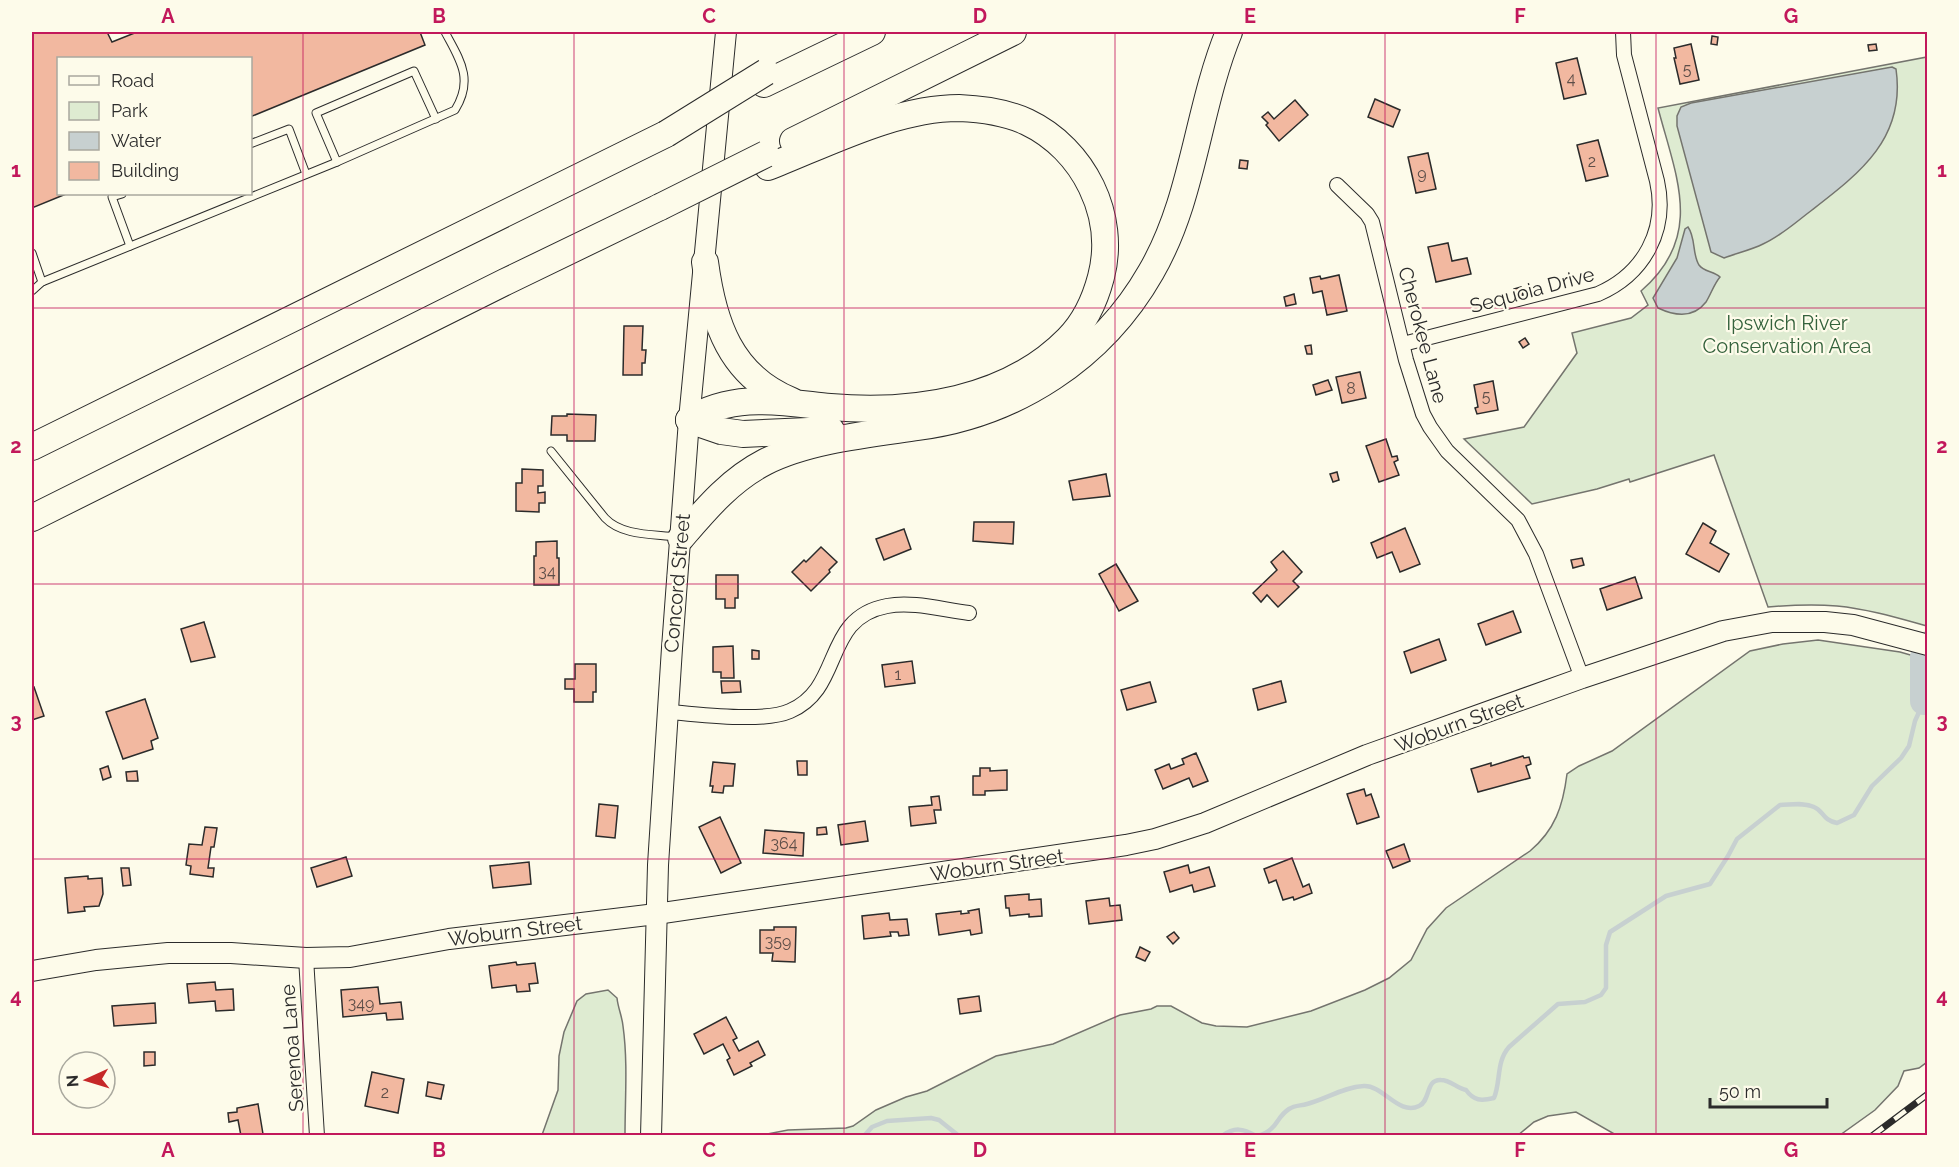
<svg xmlns="http://www.w3.org/2000/svg" width="1959" height="1167" viewBox="0 0 1959 1167" font-family="Raleway,sans-serif">
<style>
.green{fill:#deebd1;stroke:#74746e;stroke-width:1.5}
.water{fill:#c7d0d0;stroke:#74746e;stroke-width:1.5}
.lines{fill:none;stroke-linecap:round;stroke-linejoin:round}
.stream{stroke:#c7d0d0;stroke-width:4.5}
.river{stroke:#c7d0d0;stroke-width:28}
.building{fill:#f2b8a0;stroke:#2b2b2b;stroke-width:1.5}
.lane-casing{stroke:#2b2b2b;stroke-width:9}
.street-casing{stroke:#2b2b2b;stroke-width:16}
.secondary-casing{stroke:#2b2b2b;stroke-width:22}
.highway-casing{stroke:#2b2b2b;stroke-width:28}
.lane{stroke:#fdfbea;stroke-width:7}
.street{stroke:#fdfbea;stroke-width:14}
.secondary{stroke:#fdfbea;stroke-width:20}
.highway{stroke:#fdfbea;stroke-width:26}
.rail-casing{stroke:#2b2b2b;stroke-width:7}
.rail{stroke:#fdfbea;stroke-width:4.5;stroke-dasharray:14;stroke-linecap:butt}
.highway-bridge-casing{stroke:#2b2b2b;stroke-width:28;stroke-linecap:butt}
.highway-bridge{stroke:#fdfbea;stroke-width:26}
.grid{fill:none;stroke:#c2185b;stroke-width:1.5;stroke-opacity:0.55}
.labels{text-anchor:middle;dominant-baseline:central;stroke-width:4.5;stroke-linejoin:round;paint-order:stroke}
.number-label{font-size:16px;fill:#5d4e48}
.street-label{font-size:20px;fill:#2b2b2b;stroke:#fdfbea}
.park-label{font-size:20px;fill:#34623c;stroke:#fdfbea}
.neatline{fill:none;stroke:#c2185b;stroke-width:2}
.grid-label{font-size:20px;text-anchor:middle;font-weight:bold;fill:#c2185b}
</style>
<rect width="100%" height="100%" fill="#fdfbea"/>
<g class="green">
<path d="M1927,57V626C1898,618 1868,609 1837,606C1814,604 1791,605 1768,607L1714,455L1630,482L1629,479L1597,489L1532,504L1464,439L1524,427L1577,353L1572,333L1631,318L1648,305L1641,291C1705,236 1676,177 1658,108Z"/>
<path d="M1818,640L1900,652L1928,660L1927,1062L1919,1068L1904,1071L1898,1086L1875,1110L1840,1135H1616L1576,1112L1548,1116L1534,1122L1517,1136L762,1135L788,1130L846,1128L853,1126L876,1110L906,1097L927,1091L996,1056L1053,1044L1120,1015L1151,1009L1157,1006H1171L1202,1023L1216,1026L1247,1027L1311,1011L1365,990L1389,978L1411,960L1427,929L1446,908L1530,851C1555,830 1563,806 1567,774L1579,766L1612,751L1750,651L1783,644Z"/>
<path d="M608,990L617,998C618,1008 622,1016 623,1026C628,1062 625,1099 625,1135H542L558,1090L559,1056L564,1032L577,1001L586,994Z"/>
</g>
<g class="water">
<path d="M1892,67L1896,69C1906,138 1860,173 1812,210C1796,222 1781,236 1763,244C1751,250 1737,253 1724,258L1711,252L1677,126V116L1681,107L1691,103Z"/>
<path d="M1688,227C1696,238 1692,254 1699,265C1704,272 1714,271 1720,277C1714,284 1711,294 1706,302C1693,319 1675,316 1658,308L1653,298L1677,258L1685,229Z"/>
</g>
<g class="lines">
<g class="stream">
<polyline points="864,1136 872,1127 887,1121 931,1118 939,1120 959,1136"/>
<path d="M1222,1136C1234,1127 1243,1128 1256,1136"/>
<path d="M1258,1136C1279,1129 1275,1118 1289,1109C1295,1105 1300,1106 1307,1104C1326,1099 1344,1087 1364,1086C1383,1085 1399,1116 1419,1106C1431,1101 1425,1079 1441,1080C1450,1080 1457,1088 1466,1090C1474,1101 1481,1101 1494,1098C1501,1081 1496,1062 1509,1047L1558,1004L1585,1002L1601,995L1606,988V945L1610,932L1666,896L1710,884L1728,856L1737,839L1780,805C1790,805 1804,802 1814,807C1824,811 1822,820 1837,823L1854,815L1872,786L1901,758L1909,746L1915,721L1924,701"/>
</g>
<polyline class="river" points="1924,701 1924,657 1928,645"/>
</g>
<g class="building">
<polygon points="32,32 107,32 112,42 137,32 420,32 425,45 250,117 250,58 58,58 58,194 66,194 32,208"/>
<polygon points="1712,36 1718,37 1717,45 1711,44"/>
<polygon points="1691,44 1699,80 1680,84 1674,58 1676,58 1674,48"/>
<polygon points="1876,44 1877,50 1869,51 1868,45"/>
<polygon points="1577,58 1586,94 1564,99 1556,63"/>
<polygon points="1375,99 1400,110 1393,127 1368,117"/>
<polygon points="1295,100 1308,115 1279,141 1266,125 1268,123 1262,117 1268,112 1274,119"/>
<polygon points="1598,140 1608,176 1586,181 1577,145"/>
<polygon points="1428,153 1436,189 1416,193 1408,157"/>
<polygon points="1240,160 1248,161 1247,169 1239,168"/>
<polygon points="1448,243 1452,261 1467,258 1471,274 1436,282 1428,247"/>
<polygon points="1339,275 1347,311 1327,315 1322,291 1313,293 1310,278 1320,276 1321,279"/>
<polygon points="1521,287 1523,295 1516,297 1514,289"/>
<polygon points="1294,294 1296,304 1286,306 1284,297"/>
<polygon points="624,326 643,326 642,350 646,350 645,363 642,363 642,375 623,375"/>
<polygon points="1525,338 1529,344 1523,348 1519,342"/>
<polygon points="1311,345 1312,354 1307,354 1305,346"/>
<polygon points="1360,372 1366,398 1342,403 1336,377"/>
<polygon points="1328,380 1332,390 1316,395 1313,385"/>
<polygon points="1493,381 1498,410 1477,414 1475,408 1478,407 1474,385"/>
<polygon points="567,414 596,415 595,441 567,441 567,435 551,435 552,416 567,416"/>
<polygon points="1386,439 1392,457 1397,456 1398,460 1394,462 1399,475 1379,482 1366,446"/>
<polygon points="522,469 543,470 543,486 538,486 538,493 545,492 545,503 539,503 539,512 516,511 516,483 522,483"/>
<polygon points="1337,472 1339,480 1333,482 1330,474"/>
<polygon points="1106,474 1110,496 1073,500 1069,481"/>
<polygon points="974,522 1014,522 1013,544 973,541"/>
<polygon points="1703,523 1716,531 1710,543 1729,554 1719,572 1686,554"/>
<polygon points="1405,528 1420,564 1400,572 1392,552 1377,558 1371,543"/>
<polygon points="904,529 911,549 884,560 876,539"/>
<polygon points="557,541 557,558 559,558 559,585 534,585 534,556 536,556 536,542"/>
<polygon points="821,547 837,562 829,570 830,572 811,591 792,572 804,560 806,562"/>
<polygon points="1283,551 1302,572 1293,581 1299,587 1278,607 1267,595 1261,602 1253,593 1277,570 1271,562"/>
<polygon points="1582,558 1584,565 1573,568 1571,560"/>
<polygon points="1116,564 1138,601 1119,611 1099,574"/>
<polygon points="716,575 738,575 738,598 735,598 735,608 725,608 725,599 716,599"/>
<polygon points="1635,577 1642,598 1607,610 1600,589"/>
<polygon points="1513,611 1521,632 1486,645 1478,624"/>
<polygon points="204,622 215,657 191,662 181,629"/>
<polygon points="1439,639 1446,660 1411,673 1404,652"/>
<polygon points="733,646 734,678 721,678 721,672 713,672 713,647"/>
<polygon points="752,650 759,651 759,659 752,659"/>
<polygon points="912,661 915,683 885,687 882,665"/>
<polygon points="575,664 596,664 596,692 593,692 593,702 574,702 574,689 565,689 565,679 575,679"/>
<polygon points="721,681 740,681 741,692 722,693"/>
<polygon points="1281,681 1286,702 1258,710 1253,689"/>
<polygon points="1150,682 1156,702 1127,710 1121,690"/>
<polygon points="34,687 44,716 32,720 32,688"/>
<polygon points="145,699 158,738 151,741 153,749 123,759 106,712"/>
<polygon points="1196,753 1208,781 1193,787 1189,778 1163,789 1155,770 1169,764 1171,769 1184,764 1182,759"/>
<polygon points="1523,756 1524,758 1529,757 1531,764 1526,766 1530,778 1478,792 1471,769 1491,763 1491,766"/>
<polygon points="797,761 807,761 807,775 798,775"/>
<polygon points="713,762 735,764 733,786 724,786 723,793 712,792 713,786 710,786"/>
<polygon points="108,766 111,777 103,780 100,769"/>
<polygon points="980,768 990,768 990,771 1007,770 1007,790 985,791 985,795 973,795 973,776 980,776"/>
<polygon points="137,771 138,781 127,781 126,772"/>
<polygon points="1364,789 1366,796 1371,794 1379,817 1357,824 1347,794"/>
<polygon points="939,796 941,810 934,810 936,823 911,826 909,807 932,805 931,797"/>
<polygon points="599,804 618,806 615,838 596,836"/>
<polygon points="720,817 741,863 721,873 699,827"/>
<polygon points="865,821 868,841 841,845 838,825"/>
<polygon points="205,827 217,828 214,847 211,847 208,868 214,868 213,877 190,874 191,866 186,865 189,844 202,845"/>
<polygon points="826,827 827,834 817,835 817,828"/>
<polygon points="765,830 804,833 803,856 763,853"/>
<polygon points="1404,844 1410,861 1393,868 1386,851"/>
<polygon points="346,857 352,876 317,887 311,868"/>
<polygon points="1292,858 1303,887 1309,884 1312,893 1294,900 1293,897 1283,900 1276,880 1269,883 1264,869"/>
<polygon points="529,862 531,884 493,888 490,866"/>
<polygon points="1188,865 1190,873 1209,867 1215,886 1194,892 1192,885 1170,892 1164,872"/>
<polygon points="121,868 129,868 131,885 123,886"/>
<polygon points="88,876 88,879 102,878 103,894 99,906 84,907 85,911 68,913 65,878"/>
<polygon points="1029,894 1029,900 1041,899 1042,916 1029,917 1029,914 1010,916 1009,908 1006,908 1005,896"/>
<polygon points="1109,898 1110,906 1120,905 1122,920 1089,924 1086,901"/>
<polygon points="979,909 982,933 971,935 970,930 939,935 936,914 961,911 961,914 969,913 968,911"/>
<polygon points="889,913 890,920 907,919 909,935 899,936 898,932 890,932 891,936 864,939 862,916"/>
<polygon points="774,927 796,927 795,962 772,961 773,953 760,953 760,930 774,930"/>
<polygon points="1174,932 1179,938 1173,944 1167,937"/>
<polygon points="1140,947 1150,952 1145,961 1136,957"/>
<polygon points="516,962 517,965 535,963 538,983 529,984 530,991 517,992 516,985 492,988 489,966"/>
<polygon points="215,982 216,990 233,989 234,1010 216,1011 215,1001 189,1003 187,984"/>
<polygon points="378,987 380,1004 401,1002 403,1019 387,1020 386,1013 343,1017 341,990"/>
<polygon points="979,996 981,1011 960,1014 958,999"/>
<polygon points="155,1003 156,1023 114,1026 112,1006"/>
<polygon points="726,1017 737,1038 733,1040 739,1051 758,1041 765,1055 750,1063 752,1066 734,1075 727,1060 730,1058 723,1044 704,1054 694,1034"/>
<polygon points="144,1052 155,1052 155,1065 144,1066"/>
<polygon points="372,1072 404,1079 398,1113 365,1106"/>
<polygon points="428,1082 444,1085 441,1099 426,1096"/>
<polygon points="258,1104 263,1134 241,1136 238,1120 229,1122 228,1113 237,1112 237,1108"/>
</g>
<g class="lines">
<defs>
<g id="lane">
<polyline points="250,144 289,129 306,174"/>
<polyline points="337,162 316,113 414,71 436,119"/>
<polyline points="122,194 112,197 130,246"/>
<polyline points="32,253 42,282"/>
<path d="M32,291L42,282L337,162L455,110C474,79 460,60 445,32"/>
<path d="M551,451L605,518C622,536 653,534 676,537"/>
</g>
<g id="street">
<polyline points="1337,185 1367,214 1372,222 1406,360 1423,414 1430,427 1447,451 1518,520 1536,554 1582,678"/>
<path d="M1403,344L1598,294C1644,274 1668,230 1657,181L1624,55L1623,32"/>
<path d="M668,712C699,714 763,723 790,711C844,688 822,618 887,606C913,601 943,610 969,613"/>
<polyline points="306,958 317,1136"/>
</g>
<g id="secondary">
<polyline points="32,971 96,960 168,953 231,953 306,958 350,957 449,939 656,914 1126,845 1155,839 1205,823 1367,755 1582,678 1723,631 1772,622 1825,622 1853,625 1928,645"/>
<polyline points="651,1136 658,865 672,648 689,420 726,32"/>
</g>
<g id="highway">
<polyline points="764,84 872,32"/>
<polyline points="793,141 1013,32"/>
<path d="M705,262C713,322 730,376 792,401"/>
<path d="M689,420C734,392 780,402 830,407C913,414 1007,401 1068,339C1085,322 1095,300 1101,277C1117,216 1084,149 1027,122C1006,112 982,109 959,108C895,108 827,144 768,167"/>
<polyline points="689,420 721,431 743,434 831,430"/>
<polyline points="32,447 666,134"/>
<polyline points="32,518 505,282 660,207"/>
<path d="M681,538C706,509 730,480 765,462C808,440 870,434 918,427C1016,414 1102,358 1151,272C1194,198 1197,110 1229,32"/>
</g>
</defs>
<use href="#lane" class="lane-casing"/>
<use href="#street" class="street-casing"/>
<use href="#secondary" class="secondary-casing"/>
<use href="#highway" class="highway-casing"/>
<use href="#lane" class="lane"/>
<use href="#street" class="street"/>
<use href="#secondary" class="secondary"/>
<use href="#highway" class="highway"/>
<defs>
<polyline id="rail" points="1872,1136 1928,1094"/>
</defs>
<use href="#rail" class="rail-casing"/>
<use href="#rail" class="rail"/>
<defs>
<g id="highway-bridge">
<polyline points="666,134 766,72"/>
<polyline points="660,207 766,154"/>
</g>
</defs>
<use href="#highway-bridge" class="highway-bridge-casing"/>
<use href="#highway-bridge" class="highway-bridge"/>
</g>
<path class="grid" d="M303,32V1136M574,32V1136M844,32V1136M1115,32V1136M1385,32V1136M1656,32V1136M32,308H1928M32,584H1928M32,859H1928"/>
<g class="labels">
<g class="number-label">
<text x="1687" y="69">5</text>
<text x="1571" y="78">4</text>
<text x="1592" y="161">2</text>
<text x="1422" y="173">9</text>
<text x="1351" y="388">8</text>
<text x="1486" y="396">5</text>
<text x="547" y="571">34</text>
<text x="898" y="674">1</text>
<text x="784" y="843">364</text>
<text x="778" y="941">359</text>
<text x="361" y="1003">349</text>
<text x="385" y="1092">2</text>
</g>
<g class="street-label">
<text transform="translate(1532 290) rotate(-15)">Sequoia Drive</text>
<text transform="translate(1423 335) rotate(75)">Cherokee Lane</text>
<text transform="translate(677 583) rotate(-85)">Concord Street</text>
<text transform="translate(1459 723) rotate(-20)">Woburn Street</text>
<text transform="translate(997 865) rotate(-8)">Woburn Street</text>
<text transform="translate(515 931) rotate(-7)">Woburn Street</text>
<text transform="translate(292 1048) rotate(-94)">Serenoa Lane</text>
</g>
<g class="park-label">
<text x="1787" y="323">Ipswich River<tspan x="1787" dy="23">Conservation Area</tspan></text>
</g>
</g>
<rect width="1959" height="1167" fill="none" stroke="#fdfbea" stroke-width="66"/>
<rect x="57" y="57" width="195" height="138" fill="#fdfbea" stroke="#a9a89e" stroke-width="1.5"/>
<rect x="69" y="76" width="30" height="9" fill="#fdfbea" stroke="#a9a89e" stroke-width="1.5"/>
<text x="111" y="87" font-size="18" fill="#2b2b2b">Road</text>
<rect x="69" y="102" width="30" height="18" fill="#deebd1" stroke="#a9a89e" stroke-width="1.5"/>
<text x="111" y="117" font-size="18" fill="#2b2b2b">Park</text>
<rect x="69" y="132" width="30" height="18" fill="#c7d0d0" stroke="#a9a89e" stroke-width="1.5"/>
<text x="111" y="147" font-size="18" fill="#2b2b2b">Water</text>
<rect x="69" y="162" width="30" height="18" fill="#f2b8a0" stroke="#a9a89e" stroke-width="1.5"/>
<text x="111" y="177" font-size="18" fill="#2b2b2b">Building</text>
<g transform="translate(87 1080) rotate(266)"><circle r="28" fill="#fdfbea" stroke="#a9a89e" stroke-width="1.5"/>
<path d="M0-4.5L10 22L0 15L-10 22Z" fill="#c62828"/>
<text y="-9" font-size="16" font-weight="bold" text-anchor="middle" fill="#2b2b2b">N</text>
</g>
<path d="M1710 1098v9h117v-9" fill="none" stroke="#2b2b2b" stroke-width="3"/>
<text x="1719" y="1098" font-size="18" fill="#2b2b2b" stroke="#fdfbea" stroke-width="4.5" paint-order="stroke">50 m</text>
<rect x="33" y="33" width="1893" height="1101" class="neatline"/>
<g class="grid-label">
<text x="168" y="23">A</text>
<text x="439" y="23">B</text>
<text x="709" y="23">C</text>
<text x="980" y="23">D</text>
<text x="1250" y="23">E</text>
<text x="1520" y="23">F</text>
<text x="1791" y="23">G</text>
<text x="16" y="177">1</text>
<text x="1942" y="177">1</text>
<text x="16" y="453">2</text>
<text x="1942" y="453">2</text>
<text x="16" y="728">3</text>
<text x="1942" y="728">3</text>
<text x="16" y="1003">4</text>
<text x="1942" y="1003">4</text>
<text x="168" y="1157">A</text>
<text x="439" y="1157">B</text>
<text x="709" y="1157">C</text>
<text x="980" y="1157">D</text>
<text x="1250" y="1157">E</text>
<text x="1520" y="1157">F</text>
<text x="1791" y="1157">G</text>
</g>
</svg>
